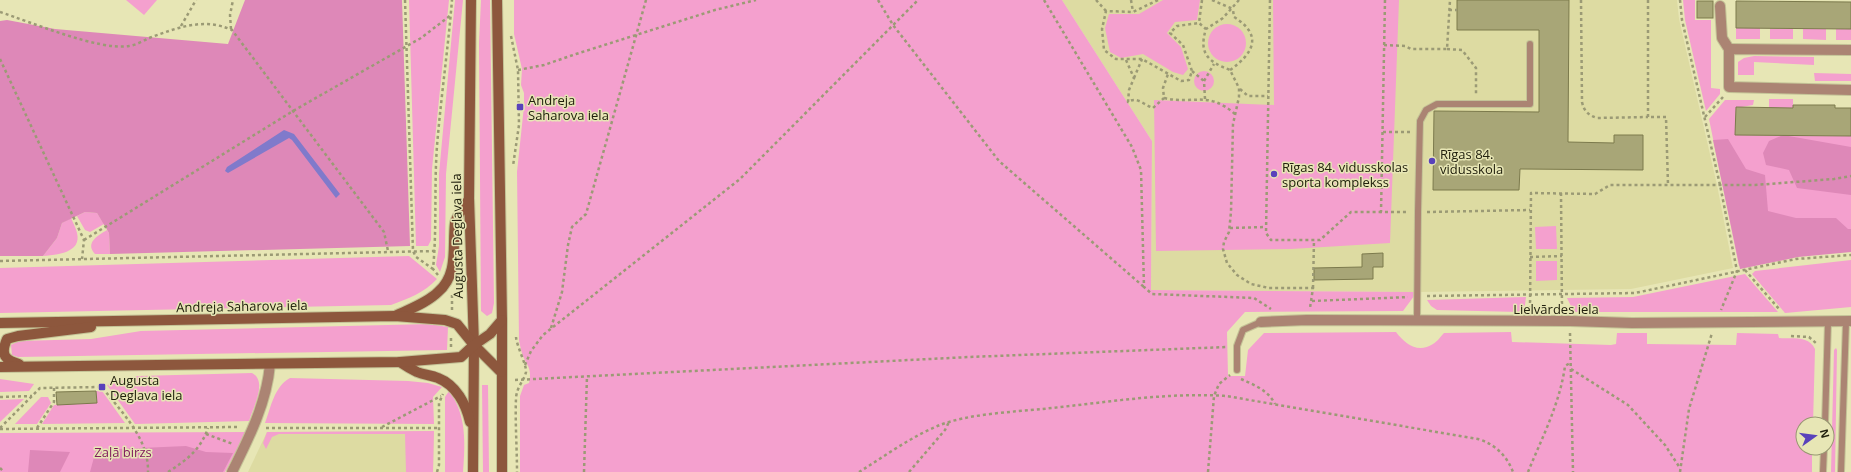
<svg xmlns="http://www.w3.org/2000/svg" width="1851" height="472" viewBox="0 0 1851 472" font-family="'Open Sans',sans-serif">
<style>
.built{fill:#dddba2}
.green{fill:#f4a0ce}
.forest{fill:#de88b8}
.water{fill:#807acb}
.building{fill:#a8a677;stroke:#7c7a4d}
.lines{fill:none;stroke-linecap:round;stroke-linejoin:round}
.lane-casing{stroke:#c4c397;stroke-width:8}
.street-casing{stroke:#c4c397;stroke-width:12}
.secondary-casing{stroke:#c4c397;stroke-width:12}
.path{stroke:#9b9a75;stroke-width:2.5;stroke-dasharray:3 3;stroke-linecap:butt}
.lane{stroke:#ab8473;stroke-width:6}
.street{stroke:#ab8473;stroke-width:10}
.secondary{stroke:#8d573d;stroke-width:10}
.poi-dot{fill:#5942bb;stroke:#e7e6b5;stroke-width:1.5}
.labels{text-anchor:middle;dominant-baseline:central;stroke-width:3;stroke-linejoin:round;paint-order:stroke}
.poi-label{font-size:13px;fill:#22210e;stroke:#e7e6b5;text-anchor:start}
.street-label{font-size:13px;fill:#22210e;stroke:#e7e6b5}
.park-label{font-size:13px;fill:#801c5d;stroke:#e7e6b5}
</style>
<rect width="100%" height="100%" fill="#e7e6b5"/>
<g class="built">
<polygon points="1062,0 1677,0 1679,19 1717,185 1733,268 1631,289 1417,292 1151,290 1152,141"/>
<polygon points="434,431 433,472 248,472 267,432"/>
</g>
<g class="green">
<polygon points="126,0 157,0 144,15"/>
<polygon points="409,0 449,0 432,169 431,240 428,246 416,246"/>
<polygon points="455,0 463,0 446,174 445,257 440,272 436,265 439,246 439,174"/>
<polygon points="481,0 490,0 494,303 492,313 487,316 481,311 479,43"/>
<path d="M514,0H1062L1152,141L1151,290L1417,292L1403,311L1245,312L1227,332L1228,376H1245L1248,350L1264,333L1396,332C1405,344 1418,354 1433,344C1437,342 1441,336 1444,333L1511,332L1512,342L1611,345L1616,344L1617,333H1647V344L1736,345L1737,333L1778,334L1779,338C1792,339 1809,335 1815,349L1813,424H1803V448H1812V472H520V396L524,385L529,383C532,369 528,367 523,356C521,351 520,345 519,340L517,172L524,106V93L521,85L522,69L514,34Z"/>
<polygon points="1163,0 1200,0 1197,20 1175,22 1167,33 1181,47 1188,69 1183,75 1173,72 1143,54 1121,58 1110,52 1105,28 1109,14 1139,14"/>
<polygon points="1273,0 1399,0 1390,243 1291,249 1156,251 1154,100 1274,105"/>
<polygon points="1683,0 1695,0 1695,20 1711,20 1711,88 1720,89 1720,94 1706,111 1685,20"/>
<circle cx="1227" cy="43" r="19"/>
<rect x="1736" y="28" width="24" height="11"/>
<rect x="1770" y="29" width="23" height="10"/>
<polygon points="1803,29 1826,29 1826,40 1803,39"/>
<rect x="1836" y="29" width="15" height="11"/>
<polygon points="1754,56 1814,57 1814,65 1754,62 1754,75 1738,75 1738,62 1744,58"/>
<circle cx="1204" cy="81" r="10"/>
<polygon points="1814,73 1851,74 1851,81 1815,81"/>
<rect x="1769" y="99" width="24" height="9"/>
<polygon points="1725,100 1754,100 1753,105 1736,108 1736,135 1851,136 1851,250 1802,254 1739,266 1709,119"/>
<polygon points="85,212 97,213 104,224 90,232 85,230 77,216"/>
<path d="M71,218C73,223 76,228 77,233C82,253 56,255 43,256L57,238L62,223Z"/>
<polygon points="1556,226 1557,249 1536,249 1535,227"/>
<path d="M107,230L109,233L110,254H95C85,243 97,236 107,230Z"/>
<path d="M409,256L437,279C424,293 409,298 391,305L0,313V268Z"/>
<polygon points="1851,260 1851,307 1785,313 1752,274 1755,271"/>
<polygon points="1536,261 1557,261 1557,280 1536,281"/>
<polygon points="1745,274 1778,312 1574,312 1567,298 1633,297"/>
<polygon points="1526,297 1525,305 1519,312 1437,310 1431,306 1427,300"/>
<polygon points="429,324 448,327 447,350 18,357 12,355 11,345 19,341 91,339 141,331"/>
<polygon points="1836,348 1837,350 1835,472 1831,472 1834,350"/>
<path d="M252,373C268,381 253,408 249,421L135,424L107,385L138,376Z"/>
<path d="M290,378L408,381L428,383L442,387L433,397L434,424L265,423C271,407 274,387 290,378Z"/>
<polygon points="0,379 34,384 29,391 0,392"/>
<polygon points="482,385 488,385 489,472 483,472"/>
<polygon points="96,391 102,391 125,423 42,424 54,405 97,402"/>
<path d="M449,391C467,415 465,444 463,472H445V397Z"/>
<polygon points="41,397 48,397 51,403 37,424 15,424"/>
<polygon points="24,399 0,422 0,400"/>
<polygon points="434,431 433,472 406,472 405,434 279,434 272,437 266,449 263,443 267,432"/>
<polygon points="246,432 225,472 0,472 0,433"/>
</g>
<g class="forest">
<polygon points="245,0 402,0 410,246 110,254 109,233 97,213 85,212 62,223 57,238 43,256 0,256 0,21 7,20 55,29 228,44"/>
<polygon points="1783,135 1851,147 1851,195 1797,188 1789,170 1766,165 1763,153 1769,141"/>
<polygon points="1728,139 1746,169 1765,175 1768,211 1796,218 1836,218 1848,229 1851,229 1851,252 1798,257 1740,269 1713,140"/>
<polygon points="186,446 206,452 233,453 223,472 90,472 96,450"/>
<polygon points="30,450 70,452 60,472 28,472"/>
</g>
<polygon class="water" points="284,130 294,134 340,194 336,198 292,140 289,138 228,173 225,171 227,167"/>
<g class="building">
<polygon points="1457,0 1569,0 1568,142 1614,143 1614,135 1643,135 1643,170 1520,169 1519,190 1433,190 1434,111 1539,112 1539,30 1457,30"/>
<rect x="1697" y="1" width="16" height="17"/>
<polygon points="1736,1 1851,2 1851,29 1736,28"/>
<polygon points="1793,105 1835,105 1835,108 1851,108 1851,136 1735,135 1736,107 1793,108"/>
<polygon points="1383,253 1383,267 1373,267 1373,279 1314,280 1314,268 1362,267 1362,254"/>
<polygon points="96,391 97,403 57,405 56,392"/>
</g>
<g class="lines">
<defs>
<g id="lane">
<polyline points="1417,321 1418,212 1420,121 1426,110 1437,104 1530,104 1530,44"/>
<polyline points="1237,370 1237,346 1243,330 1261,322"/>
<polyline points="1825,424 1828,322"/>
<polyline points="1823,472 1824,448"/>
<polyline points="1841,472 1846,322"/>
</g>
<g id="street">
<polyline points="1720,6 1722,38 1729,49"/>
<polyline points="1851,50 1729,49 1729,87 1851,90"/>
<polyline points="1261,322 1307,320 1570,321 1632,323 1851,321"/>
<path d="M232,472C249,438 267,402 270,364"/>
</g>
<g id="secondary">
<polyline points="471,0 469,198 474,345 473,472"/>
<polyline points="497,0 502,320 502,472"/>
<path d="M395,316C409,309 427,303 438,292C459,274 452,246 455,223C457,215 465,206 469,199"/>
<polyline points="0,323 395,316 445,320 457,324 474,345 501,372"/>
<path d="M400,362C406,366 411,369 417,372C424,375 431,375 438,378C456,385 466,404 470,422"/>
<path d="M19,364C5,360 0,355 7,339L18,336L91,327"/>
<polyline points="0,367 400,362 461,357 474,345 490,334 502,320"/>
</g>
</defs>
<use href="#lane" class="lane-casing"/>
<use href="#street" class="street-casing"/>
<use href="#secondary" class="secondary-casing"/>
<g class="path">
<polyline points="405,0 413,251 416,257 433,269"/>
<polyline points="878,0 893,25 999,161 1144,287"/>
<polyline points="1044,0 1132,147 1141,170 1144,287 1152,294 1254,298 1271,309"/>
<polyline points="1096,0 1106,11"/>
<polyline points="1131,0 1133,12"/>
<polyline points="1158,0 1133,12 1106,11 1102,29 1104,50 1116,59 1142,59 1181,81 1189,80 1192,71 1183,45 1170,33 1177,26 1199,23"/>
<polyline points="1202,0 1199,23 1206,29"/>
<polyline points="1212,0 1233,9"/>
<path d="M1239,0L1223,18L1206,29C1198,54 1209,62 1230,70L1239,88V97L1233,124L1231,212L1229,232L1224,242L1223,249L1227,263L1237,275L1251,284L1269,288H1313L1310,308"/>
<polyline points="1270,0 1266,233 1271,240 1320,240 1351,212 1381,212"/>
<polyline points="1385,0 1381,212 1408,212"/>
<path d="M1581,0L1582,102C1584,111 1588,115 1597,118L1648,117"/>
<polyline points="1648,0 1648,117 1666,117 1668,185"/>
<polyline points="1680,0 1682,20 1720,185 1737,271 1721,310"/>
<polyline points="1449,10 1457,10"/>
<path d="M0,12C31,22 99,51 129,46C136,45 143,41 149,38C177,28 203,17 232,30L384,232L388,251"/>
<polyline points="181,26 196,0"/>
<polyline points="231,29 230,15 233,0"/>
<polyline points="511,36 518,70 519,125 513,166"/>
<polyline points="1384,45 1405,46 1411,49 1447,49 1450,0"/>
<polyline points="1447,49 1462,50 1476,68 1476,95"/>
<polyline points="0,59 84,240 82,259"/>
<path d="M1126,60L1134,78L1129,90L1128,102C1137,96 1144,105 1153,108L1164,98L1163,88L1168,74"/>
<polyline points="518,70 544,65 576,54 715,10 756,0"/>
<path d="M1230,70C1254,53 1263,35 1234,17L1233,10"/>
<polyline points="1192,71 1204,81"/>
<polyline points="1134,78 1142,59"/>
<polyline points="1240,89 1248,96 1268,96"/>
<path d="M1164,98C1194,105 1207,90 1235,114"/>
<polyline points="1205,99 1204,81 1214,64"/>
<polyline points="1705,117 1723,97"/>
<polyline points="1383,132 1410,132"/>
<polyline points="1561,193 1562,309"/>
<polyline points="1427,212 1530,210"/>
<polyline points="1230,228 1266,227"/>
<polyline points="84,240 293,111 421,38 451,15"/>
<polyline points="1530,257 1562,256"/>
<polyline points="0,261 435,251"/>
<polyline points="1745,270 1779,309"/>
<path d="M438,275L433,269C437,228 434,187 437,146C441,97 448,49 452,0"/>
<polyline points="1313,288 1314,240"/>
<polyline points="452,295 452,310"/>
<polyline points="1427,296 1635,293 1796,259 1851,255"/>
<polyline points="1312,301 1408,297"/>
<polyline points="1530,309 1531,193 1595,194 1610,185 1755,185 1834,179 1851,176"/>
<polyline points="551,328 562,292 568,245 572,227 586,214 646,0"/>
<polyline points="1570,333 1573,472"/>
<polyline points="1791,336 1809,337 1817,344"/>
<path d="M516,337C517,347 527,366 526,372C524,381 517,386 516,398C515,422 517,448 517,472"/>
<polyline points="451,347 451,336"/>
<polyline points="525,365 531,351 543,335 740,179 918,0"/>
<polyline points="1571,369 1628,405 1665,445 1680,468"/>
<path d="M1241,379C1254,385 1268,390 1275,404"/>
<polyline points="515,380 969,357 1227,347"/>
<polyline points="0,397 32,396"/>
<polyline points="382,427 441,396"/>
<path d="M0,428L40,388L102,387C121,412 149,438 148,472"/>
<polyline points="37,428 54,402 54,387"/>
<polyline points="266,428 439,428"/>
<polyline points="0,429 239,427"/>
<polyline points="206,434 233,444"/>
<polyline points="0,468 4,472"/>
<path d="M168,472C187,460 201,449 208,428"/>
<polyline points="437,472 439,465 439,403 443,394"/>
<polyline points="584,472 587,376"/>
<path d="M859,472C885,456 912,436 940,425C968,414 1012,412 1042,409C1103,403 1165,392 1226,396L1478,439C1495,444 1507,456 1513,472"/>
<polyline points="909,472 945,430 949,422"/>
<polyline points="1208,472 1214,396 1219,384 1230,375"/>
<path d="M1528,472C1542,438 1560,403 1565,366L1570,363"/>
<polyline points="1680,472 1689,409 1712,333"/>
</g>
<use href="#lane" class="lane"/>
<use href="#street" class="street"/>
<use href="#secondary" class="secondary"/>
</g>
<g class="poi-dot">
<rect x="516" y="103" width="8" height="8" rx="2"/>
<circle cx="1432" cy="161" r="4"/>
<circle cx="1274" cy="174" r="4"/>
<rect x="98" y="383" width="8" height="8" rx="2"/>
</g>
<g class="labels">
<g class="poi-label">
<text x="528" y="100">Andreja<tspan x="528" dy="15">Saharova iela</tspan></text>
<text x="1440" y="154">Rīgas 84.<tspan x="1440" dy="15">vidusskola</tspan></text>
<text x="1282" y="167">Rīgas 84. vidusskolas<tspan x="1282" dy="15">sporta komplekss</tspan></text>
<text x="110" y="380">Augusta<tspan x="110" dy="15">Deglava iela</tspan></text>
</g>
<g class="street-label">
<text transform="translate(457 236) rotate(-91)">Augusta Deglava iela</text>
<text transform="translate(242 306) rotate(-1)">Andreja Saharova iela</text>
<text x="1556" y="309">Lielvārdes iela</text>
</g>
<g class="park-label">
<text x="123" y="452">Zaļā birzs</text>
</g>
</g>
<g transform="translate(1815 436) rotate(76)"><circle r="19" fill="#e7e6b5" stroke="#989772"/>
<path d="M0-3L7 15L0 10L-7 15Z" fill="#5942bb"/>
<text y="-6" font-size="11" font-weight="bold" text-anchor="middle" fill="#22210e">N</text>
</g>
</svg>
